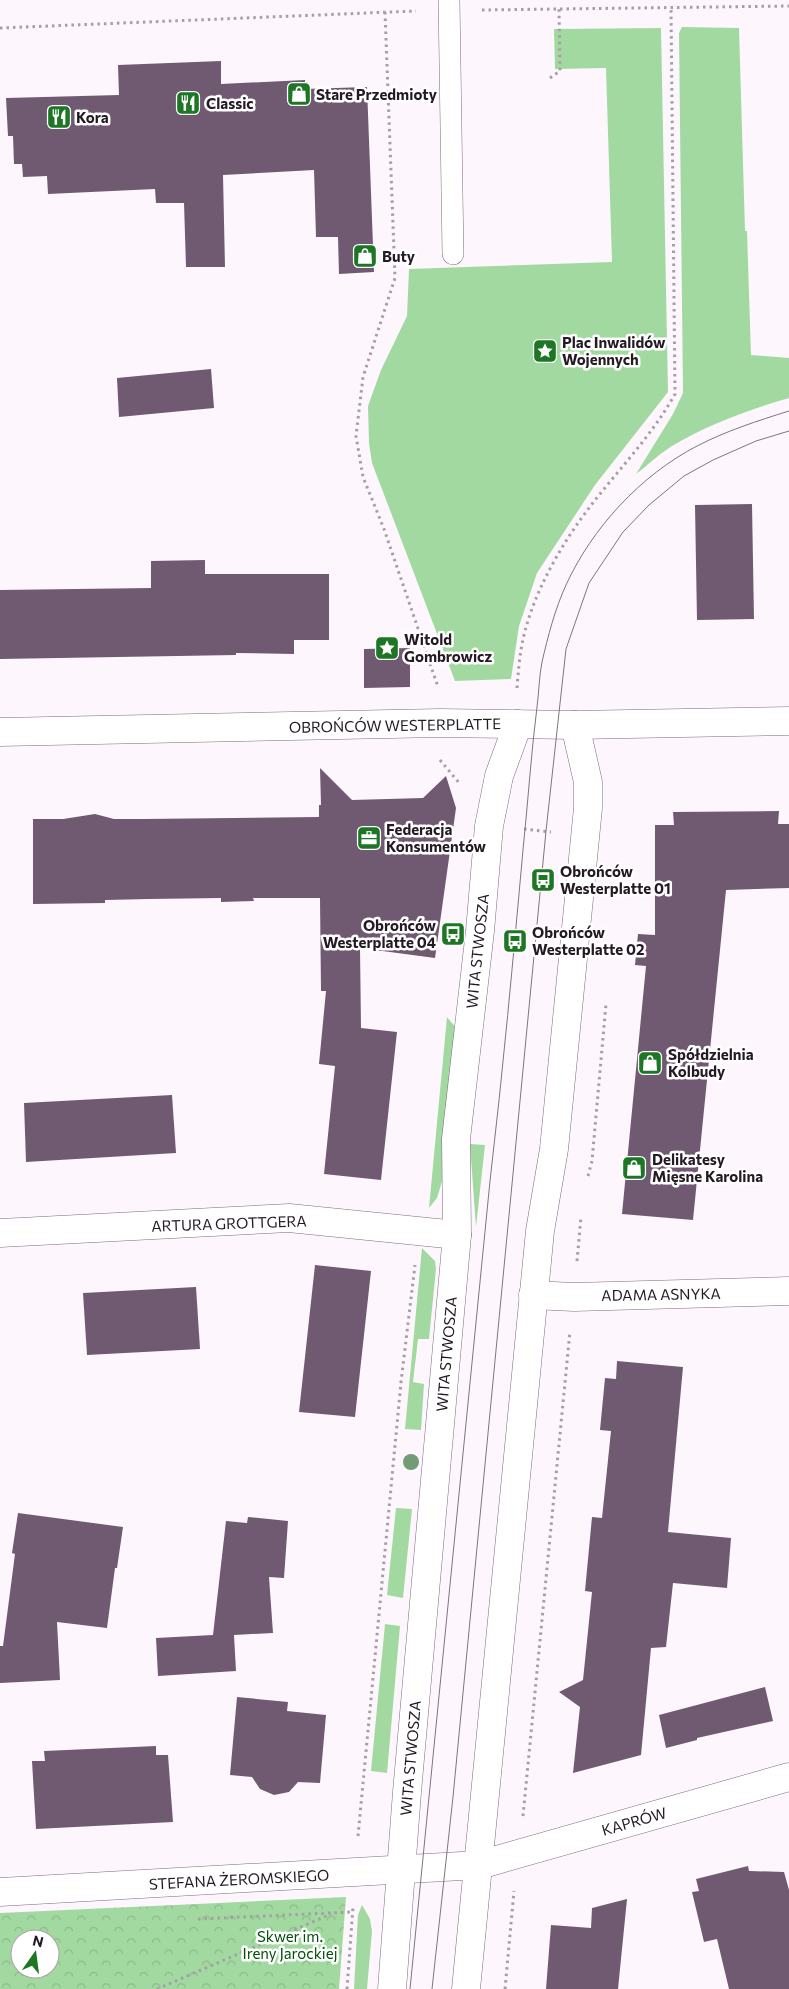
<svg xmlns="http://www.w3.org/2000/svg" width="789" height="1989" viewBox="0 0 789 1989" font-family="Commissioner,sans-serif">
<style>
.grass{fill:#a2d9a0}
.park{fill:url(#park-crowns);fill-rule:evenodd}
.building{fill:#705a71}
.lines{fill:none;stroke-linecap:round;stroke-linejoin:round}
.lane-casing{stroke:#806981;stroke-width:22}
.street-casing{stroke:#806981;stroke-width:29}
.path{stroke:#a69ea6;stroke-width:3;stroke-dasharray:2.5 4;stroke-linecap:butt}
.lane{stroke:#fff;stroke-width:21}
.street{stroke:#fff;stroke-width:28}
.tram{stroke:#7e757e;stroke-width:1}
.tree{fill:#729b76}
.labels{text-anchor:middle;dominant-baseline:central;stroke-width:5;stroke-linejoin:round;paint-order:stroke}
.poi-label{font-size:15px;font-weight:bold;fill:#241a24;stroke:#fff;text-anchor:start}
.street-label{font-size:15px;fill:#241a24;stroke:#fff}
.park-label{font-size:15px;fill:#004f08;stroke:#fff}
</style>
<defs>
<pattern id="park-crowns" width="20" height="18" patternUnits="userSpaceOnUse" patternTransform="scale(1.25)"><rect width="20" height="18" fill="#a2d9a0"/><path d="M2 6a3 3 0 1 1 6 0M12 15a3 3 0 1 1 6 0" fill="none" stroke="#8bba8a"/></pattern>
</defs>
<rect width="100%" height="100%" fill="#fdf7fd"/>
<g class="grass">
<path d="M682,27L739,28L745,231H747L751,355L789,358V398C748,410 709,424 672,446C659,454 648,465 636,474L673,414L683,393L679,33Z"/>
<polygon points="661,28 668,392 595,485 537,573 519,626 511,679 455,681 372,463 369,443 368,406 381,370 407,316 409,269 612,262 606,68 555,69 554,29"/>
<polygon points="447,1017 456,1028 443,1178 437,1198 429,1208"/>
<polygon points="470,1144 485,1145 476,1227"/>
<polygon points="422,1248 435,1261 436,1269 429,1339 418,1339 413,1382 424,1384 421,1430 405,1429"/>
<polygon points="396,1508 412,1509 403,1598 387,1595"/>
<polygon points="385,1624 400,1626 387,1773 371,1771"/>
<polygon points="362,1905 370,1919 372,1931 367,1989 354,1989 358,1915"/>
</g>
<path class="park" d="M346,1897L339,1989H0V1913ZM20,1939H50V1969H20Z"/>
<g class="building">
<polygon points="221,61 221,84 305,80 305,89 367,87 374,272 339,274 338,237 316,237 314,170 223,175 225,267 186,267 184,203 156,203 155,189 48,194 47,176 23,177 22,164 14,164 13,136 8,136 6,98 119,95 118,65"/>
<polygon points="211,369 214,408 119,417 117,378"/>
<polygon points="752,504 754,619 697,620 695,505"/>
<polygon points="205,560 205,574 329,574 329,640 294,640 294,654 236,653 236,655 0,659 0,590 151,588 151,561"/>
<polygon points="410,648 410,687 364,688 364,649"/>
<polygon points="320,768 352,800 423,798 446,776 456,808 435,958 360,948 361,1028 397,1032 381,1180 324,1174 335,1066 319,1064 326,991 321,991 320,898 253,898 254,901 221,902 221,898 149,899 105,900 105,903 33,904 33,819 63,819 95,814 114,819 144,819 319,817 319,805 321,805"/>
<polygon points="779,811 778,824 789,824 789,888 726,890 693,1220 622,1214 646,966 635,965 638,934 655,935 655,825 674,825 673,812"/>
<polygon points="172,1095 176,1153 26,1162 24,1103"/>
<polygon points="315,1265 371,1271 355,1417 299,1412"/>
<polygon points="196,1287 200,1349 87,1355 83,1293"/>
<polygon points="617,1361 683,1367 668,1532 731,1538 727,1588 673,1583 666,1647 651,1648 641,1755 573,1773 580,1707 559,1692 583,1680 592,1592 585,1591 592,1517 602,1518 611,1431 600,1430 605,1378 616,1379"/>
<polygon points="18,1513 123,1527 117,1568 115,1568 107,1628 57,1622 60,1680 0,1683 0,1646 3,1646 15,1554 12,1553"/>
<polygon points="248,1517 288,1521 284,1578 269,1577 273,1633 234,1635 236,1671 158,1676 156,1638 213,1635 226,1521 247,1523"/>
<polygon points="765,1687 773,1721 697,1738 697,1740 666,1748 659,1715"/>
<polygon points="237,1697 288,1702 287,1711 326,1715 320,1783 298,1782 289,1792 274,1795 260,1789 252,1777 230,1775"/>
<polygon points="156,1746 156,1755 168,1755 173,1822 36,1829 32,1761 45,1761 44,1751"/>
<polygon points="748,1866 749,1871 784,1872 789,1890 789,1989 729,1989 717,1939 704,1942 692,1892 699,1891 696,1879"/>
<polygon points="627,1899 618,1989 546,1989 551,1925 591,1928 592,1908"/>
</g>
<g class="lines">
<defs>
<polyline id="lane" points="449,0 453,254"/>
<g id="street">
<polyline points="0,732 440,723 575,725 789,721"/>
<polyline points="0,1233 289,1218 457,1235"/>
<polyline points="533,1295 574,1297 789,1291"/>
<polyline points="0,1892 479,1865 789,1777"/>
<polyline points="392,1989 407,1792 457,1235 456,1139 480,931 489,826 499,776 518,724"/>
<polyline points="466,1989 540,1231 554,1149 588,808 588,782 575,725"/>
</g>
</defs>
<use href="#lane" class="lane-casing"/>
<use href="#street" class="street-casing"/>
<g class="path">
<polyline points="482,10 789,6"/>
<polyline points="385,12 395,278 363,377 356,436 363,477 384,529 438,687"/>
<polyline points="0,28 416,11"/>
<polyline points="550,78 560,71 559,9"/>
<path d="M517,688C518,675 519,662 521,650C529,599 561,544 592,504C620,468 653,434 675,394L671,8"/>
<polyline points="440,760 460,784"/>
<polyline points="524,829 551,832"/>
<polyline points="588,1176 592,1161 606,1004"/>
<polyline points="577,1261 581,1217"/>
<polyline points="523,1816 570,1331"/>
<polyline points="358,1836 401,1382 415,1265"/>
<polyline points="198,1919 352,1912"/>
<polyline points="157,1989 331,1914"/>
<polyline points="347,1989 353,1907"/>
<polyline points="505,1989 514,1891"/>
</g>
<use href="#lane" class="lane"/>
<use href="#street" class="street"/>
<g class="tram">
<path d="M410,1989L490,1181C503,1071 513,960 523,850C528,802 531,754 537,707C539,692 539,677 542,662C548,636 555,609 566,585C592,528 641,475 697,446C726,431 757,421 789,411"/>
<polyline points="432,1989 453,1797 546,831 566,649 589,583 623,532 649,505 684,476 713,460 756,441 789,431"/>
</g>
</g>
<circle class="tree" cx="411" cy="1462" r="8"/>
<defs>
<symbol id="shop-square" viewBox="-11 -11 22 22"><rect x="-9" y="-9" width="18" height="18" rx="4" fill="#1d7624" stroke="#fff"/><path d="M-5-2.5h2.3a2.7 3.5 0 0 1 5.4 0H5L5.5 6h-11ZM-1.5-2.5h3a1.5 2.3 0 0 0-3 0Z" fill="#fff"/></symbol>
<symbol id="restaurant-square" viewBox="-11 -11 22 22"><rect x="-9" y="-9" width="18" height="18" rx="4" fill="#1d7624" stroke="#fff"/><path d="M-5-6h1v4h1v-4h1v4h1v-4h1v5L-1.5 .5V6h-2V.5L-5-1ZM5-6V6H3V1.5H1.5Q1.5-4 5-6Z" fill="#fff"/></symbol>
<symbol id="sight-square" viewBox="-11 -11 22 22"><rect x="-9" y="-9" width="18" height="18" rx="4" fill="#1d7624" stroke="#fff"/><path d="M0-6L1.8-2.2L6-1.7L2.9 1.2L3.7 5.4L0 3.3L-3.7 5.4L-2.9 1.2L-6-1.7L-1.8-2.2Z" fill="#fff"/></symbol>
<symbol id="office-square" viewBox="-11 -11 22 22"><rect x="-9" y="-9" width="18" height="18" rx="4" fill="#1d7624" stroke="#fff"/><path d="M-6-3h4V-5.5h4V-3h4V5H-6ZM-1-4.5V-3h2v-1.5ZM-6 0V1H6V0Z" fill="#fff"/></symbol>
<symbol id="bus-square" viewBox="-11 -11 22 22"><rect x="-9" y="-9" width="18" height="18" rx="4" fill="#1d7624" stroke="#fff"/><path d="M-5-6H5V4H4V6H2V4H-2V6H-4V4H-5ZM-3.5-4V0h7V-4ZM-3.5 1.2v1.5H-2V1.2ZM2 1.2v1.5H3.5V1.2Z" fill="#fff"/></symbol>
</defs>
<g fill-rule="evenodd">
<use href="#shop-square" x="285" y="80" width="28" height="28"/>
<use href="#restaurant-square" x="174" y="89" width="28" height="28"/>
<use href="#restaurant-square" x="45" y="103" width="28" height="28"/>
<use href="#shop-square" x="351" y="242" width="28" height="28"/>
<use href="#sight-square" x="531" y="337" width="28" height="28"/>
<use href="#sight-square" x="373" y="634" width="28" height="28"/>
<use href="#office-square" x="355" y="824" width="28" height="28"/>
<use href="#bus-square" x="529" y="866" width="28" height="28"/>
<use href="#bus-square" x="439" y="920" width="28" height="28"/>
<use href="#bus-square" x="501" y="927" width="28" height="28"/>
<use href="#shop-square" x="636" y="1049" width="28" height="28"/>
<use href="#shop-square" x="620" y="1154" width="28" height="28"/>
</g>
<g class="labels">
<g class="poi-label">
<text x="316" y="94">Stare Przedmioty</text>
<text x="206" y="103">Classic</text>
<text x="76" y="117">Kora</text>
<text x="382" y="256">Buty</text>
<text x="562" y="342">Plac Inwalidów<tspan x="562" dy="17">Wojennych</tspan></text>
<text x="404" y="639">Witold<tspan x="404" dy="17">Gombrowicz</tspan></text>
<text x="386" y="829">Federacja<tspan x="386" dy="17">Konsumentów</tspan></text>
<text x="560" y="871">Obrońców<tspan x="560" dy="17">Westerplatte 01</tspan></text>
<text x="436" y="925" text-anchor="end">Obrońców<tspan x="436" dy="17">Westerplatte 04</tspan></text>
<text x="532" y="932">Obrońców<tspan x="532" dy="17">Westerplatte 02</tspan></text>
<text x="668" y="1054">Spółdzielnia<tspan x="668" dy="17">Kolbudy</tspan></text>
<text x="652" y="1159">Delikatesy<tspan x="652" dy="17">Mięsne Karolina</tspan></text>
</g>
<g class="street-label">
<text transform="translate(395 725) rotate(-1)">OBROŃCÓW WESTERPLATTE</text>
<text transform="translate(477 951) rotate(-84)">WITA STWOSZA</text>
<text transform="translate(229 1223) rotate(-2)">ARTURA GROTTGERA</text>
<text transform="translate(661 1294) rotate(-1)">ADAMA ASNYKA</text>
<text transform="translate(446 1354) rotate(-85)">WITA STWOSZA</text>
<text transform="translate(410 1758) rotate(-85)">WITA STWOSZA</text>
<text transform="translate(634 1821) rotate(-16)">KAPRÓW</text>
<text transform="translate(239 1879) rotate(-3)">STEFANA ŻEROMSKIEGO</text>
</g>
<g class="park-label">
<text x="290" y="1936">Skwer im.<tspan x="290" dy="17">Ireny Jarockiej</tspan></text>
</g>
</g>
<g transform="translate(35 1954) rotate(14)"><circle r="24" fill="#ffffff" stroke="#a7a3a7"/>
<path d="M0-4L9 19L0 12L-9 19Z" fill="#1d7624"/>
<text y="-8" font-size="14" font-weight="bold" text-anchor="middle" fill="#241a24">N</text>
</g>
</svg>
